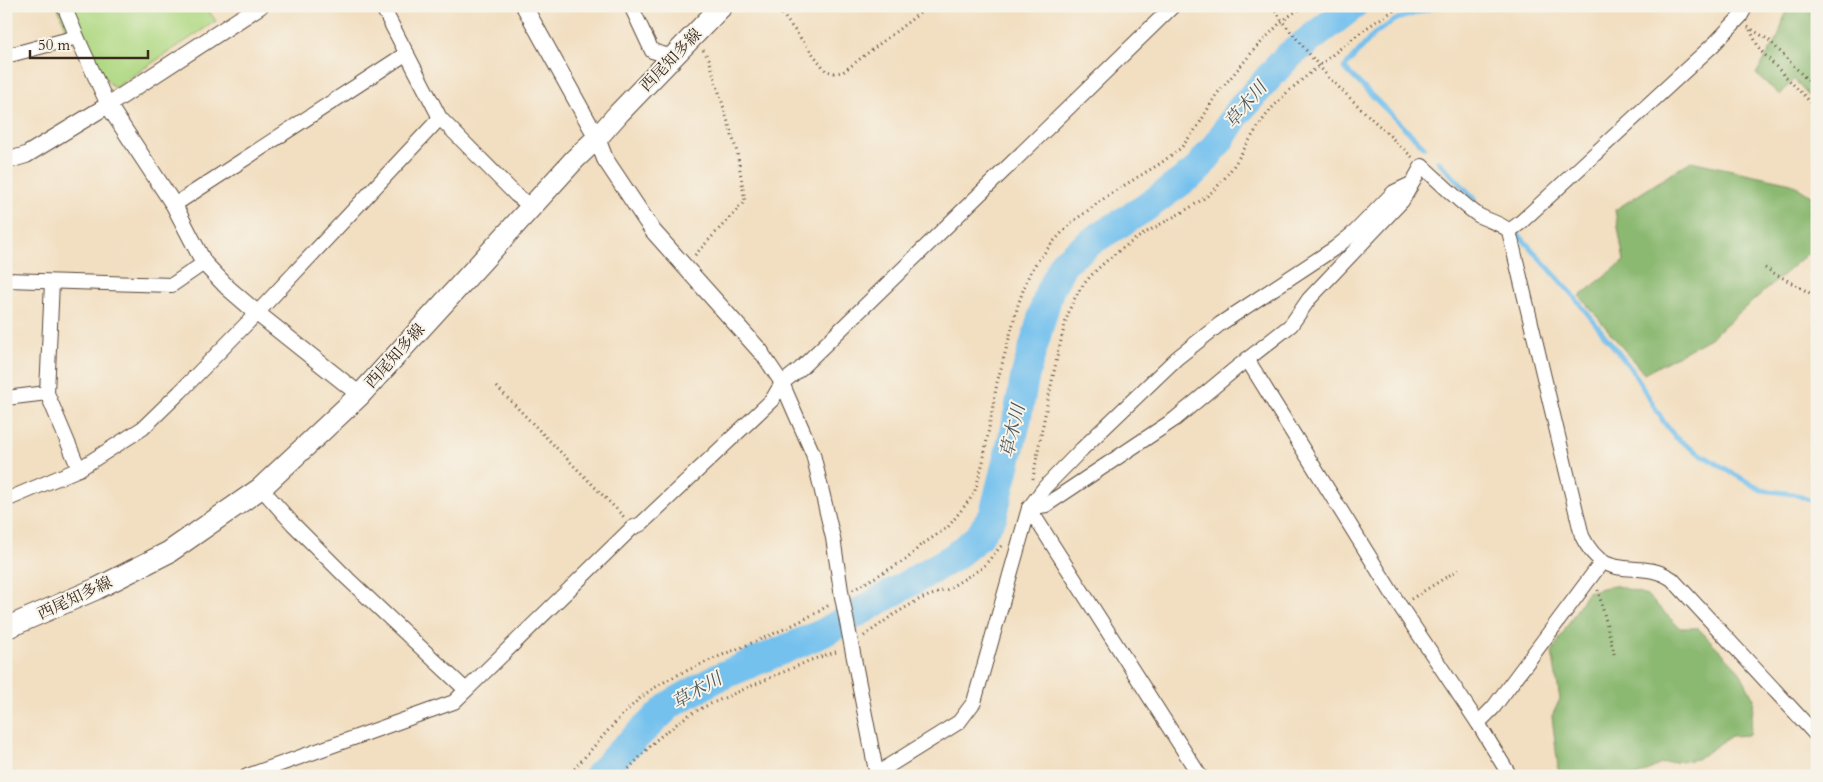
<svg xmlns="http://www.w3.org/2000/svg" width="1823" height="782" viewBox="0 0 1823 782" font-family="Cardo,'Noto Serif JP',serif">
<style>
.green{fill:#b0d984;stroke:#768251}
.forest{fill:#8cb972;stroke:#647248}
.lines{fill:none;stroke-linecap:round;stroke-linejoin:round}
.stream{stroke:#74c1ee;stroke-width:5}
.river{stroke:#74c1ee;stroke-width:29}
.minor-casing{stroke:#564536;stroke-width:16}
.tertiary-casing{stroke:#564536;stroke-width:18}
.primary-casing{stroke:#564536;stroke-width:23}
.path{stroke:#564536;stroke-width:3;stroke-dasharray:1 4;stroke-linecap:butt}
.minor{stroke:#fff;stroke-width:14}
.tertiary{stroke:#fff;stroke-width:16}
.primary{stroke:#fff;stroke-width:21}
.labels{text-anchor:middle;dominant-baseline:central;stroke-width:4;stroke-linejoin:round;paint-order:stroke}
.street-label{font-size:16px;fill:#3b2a1e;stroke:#f7f3e8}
.water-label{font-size:18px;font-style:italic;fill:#4c575c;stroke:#f7f3e8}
</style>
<rect width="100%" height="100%" fill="#f7f3e8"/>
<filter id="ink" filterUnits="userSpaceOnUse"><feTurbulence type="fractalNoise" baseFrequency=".02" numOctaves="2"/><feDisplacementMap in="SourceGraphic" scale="10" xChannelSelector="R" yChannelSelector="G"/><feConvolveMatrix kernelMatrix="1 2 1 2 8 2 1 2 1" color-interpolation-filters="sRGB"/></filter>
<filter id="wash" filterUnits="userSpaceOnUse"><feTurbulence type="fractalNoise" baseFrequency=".0096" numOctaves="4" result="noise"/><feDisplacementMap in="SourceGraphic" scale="20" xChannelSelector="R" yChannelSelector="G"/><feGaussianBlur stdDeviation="1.12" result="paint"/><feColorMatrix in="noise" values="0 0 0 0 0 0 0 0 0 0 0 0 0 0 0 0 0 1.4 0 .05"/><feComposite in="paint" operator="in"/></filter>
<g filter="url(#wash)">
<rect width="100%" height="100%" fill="#f2dec0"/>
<polygon class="green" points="57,6 205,6 216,21 114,88 69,35"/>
<g class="forest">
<polygon points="1787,6 1817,6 1817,106 1794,79 1780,95 1756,74 1779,35"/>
<polygon points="1691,161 1791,183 1817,200 1817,259 1807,254 1710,338 1644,374 1580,296 1624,261 1615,210"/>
<polygon points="1614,585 1647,595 1680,628 1698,628 1739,670 1754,699 1750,735 1731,736 1697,759 1661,764 1637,776 1559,776 1552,716 1560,699 1552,652 1587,592"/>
</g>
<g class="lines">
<g class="stream">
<polyline points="1424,147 1344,68 1374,34 1397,19 1438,6"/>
<polyline points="1438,161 1475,199"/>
<polyline points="1518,234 1572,294 1632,370 1663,421 1675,437 1692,449 1761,490 1794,494 1814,502 1817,505"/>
</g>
<polyline class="river" points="598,776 619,753 671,704 717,678 823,633 954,557 977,538 993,516 1016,424 1025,376 1049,292 1063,263 1095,239 1145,208 1196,171 1220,140 1237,113 1287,57 1353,6"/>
</g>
</g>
<g filter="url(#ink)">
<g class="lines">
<defs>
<g id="minor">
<polyline points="64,6 77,37"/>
<polyline points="382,6 440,118 516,195 532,207"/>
<polyline points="631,6 652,51 673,57"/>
<polyline points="6,56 77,37 108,105"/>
<polyline points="174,205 407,53"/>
<polyline points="1509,231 1520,223 1714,44 1740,17 1746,6"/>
<polyline points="6,280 172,285 204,263"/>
<polyline points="52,282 47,393 79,469"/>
<polyline points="761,352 782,383 813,454 833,538 842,597 877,776"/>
<polyline points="1247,359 1400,606 1478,723 1510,776"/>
<polyline points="6,398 47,393"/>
<polyline points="261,488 293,524 348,579 466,690"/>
<polyline points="6,500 79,469 143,428 180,392 257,313 440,118"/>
<path d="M1029,508L1046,505L1175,419L1235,369L1291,325L1309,299L1402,201L1422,166C1440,182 1458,201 1478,215C1488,221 1501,223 1509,231L1582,536C1607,587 1637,556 1672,579L1817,736"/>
<polyline points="1029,508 1200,776"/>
<polyline points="1478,723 1493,708 1602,562"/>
<polyline points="247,776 454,702 632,528 641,524 772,400 782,383 800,369 1173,6"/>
<polyline points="877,776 890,765 959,722 974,702 1029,508 1045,487 1082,449 1177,358 1220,324 1335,248 1355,232 1394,192 1411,184"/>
</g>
<g id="tertiary">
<polyline points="524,6 597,138 605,159 653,231 761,352"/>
<polyline points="108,105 174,205 204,263 228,288 257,313 360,395"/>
<polyline points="6,161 26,155 108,105 260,6"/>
</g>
<polyline id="primary" points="6,628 96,589 169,552 261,488 360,395 575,159 597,138 619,113 722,6"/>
</defs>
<use href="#minor" class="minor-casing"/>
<use href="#tertiary" class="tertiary-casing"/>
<use href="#primary" class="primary-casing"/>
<g class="path">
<polyline points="776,6 826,71 835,73 843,72 929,6"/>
<polyline points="1273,6 1282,21 1329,78 1412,157"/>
<polyline points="1748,27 1769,40 1817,90"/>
<polyline points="1750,30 1760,50 1817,109"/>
<polyline points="695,255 745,201 737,152 709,59 703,50"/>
<polyline points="1765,268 1817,297"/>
<polyline points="497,387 624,517"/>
<path d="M1033,479C1040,437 1049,395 1058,353C1063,334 1066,313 1076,296C1091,269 1126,244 1152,229C1171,218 1190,209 1207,196C1234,174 1245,143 1265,117C1280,96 1301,81 1320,65C1346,44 1372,21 1403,6"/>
<polyline points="853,590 907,559 920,546 948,527 974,494 983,462 997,383 1018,305 1027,279 1036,263 1054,241 1071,223 1110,194 1161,163 1181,148 1198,126 1216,95 1254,50 1282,21 1304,6"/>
<polyline points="1598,590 1615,657"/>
<polyline points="1411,599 1461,568"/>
<polyline points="864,636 893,615 920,599 946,590 982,568 1003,544"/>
<path d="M568,776C591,751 618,716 644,695C660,683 679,674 697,666C741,646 788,631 829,605"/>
<polyline points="622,776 656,740 687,716 708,705 811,660 839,651"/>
</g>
<use href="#minor" class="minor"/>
<use href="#tertiary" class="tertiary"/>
<use href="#primary" class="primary"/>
</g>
</g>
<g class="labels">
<g class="street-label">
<text transform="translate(671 60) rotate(-46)">西尾知多線</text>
<text transform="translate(395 356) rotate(-48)">西尾知多線</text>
<text transform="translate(75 598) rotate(-25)">西尾知多線</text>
</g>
<g class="water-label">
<text transform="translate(1246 105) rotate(-50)">草木川</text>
<text transform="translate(1013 431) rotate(-77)">草木川</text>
<text transform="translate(697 691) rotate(-30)">草木川</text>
</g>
</g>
<rect width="1823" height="782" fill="none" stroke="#f7f3e8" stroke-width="25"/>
<path d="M30 50v8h118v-8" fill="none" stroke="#3b2a1e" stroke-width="2.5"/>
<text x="38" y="50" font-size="15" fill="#3b2a1e" stroke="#f7f3e8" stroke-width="4" paint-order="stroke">50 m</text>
</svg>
